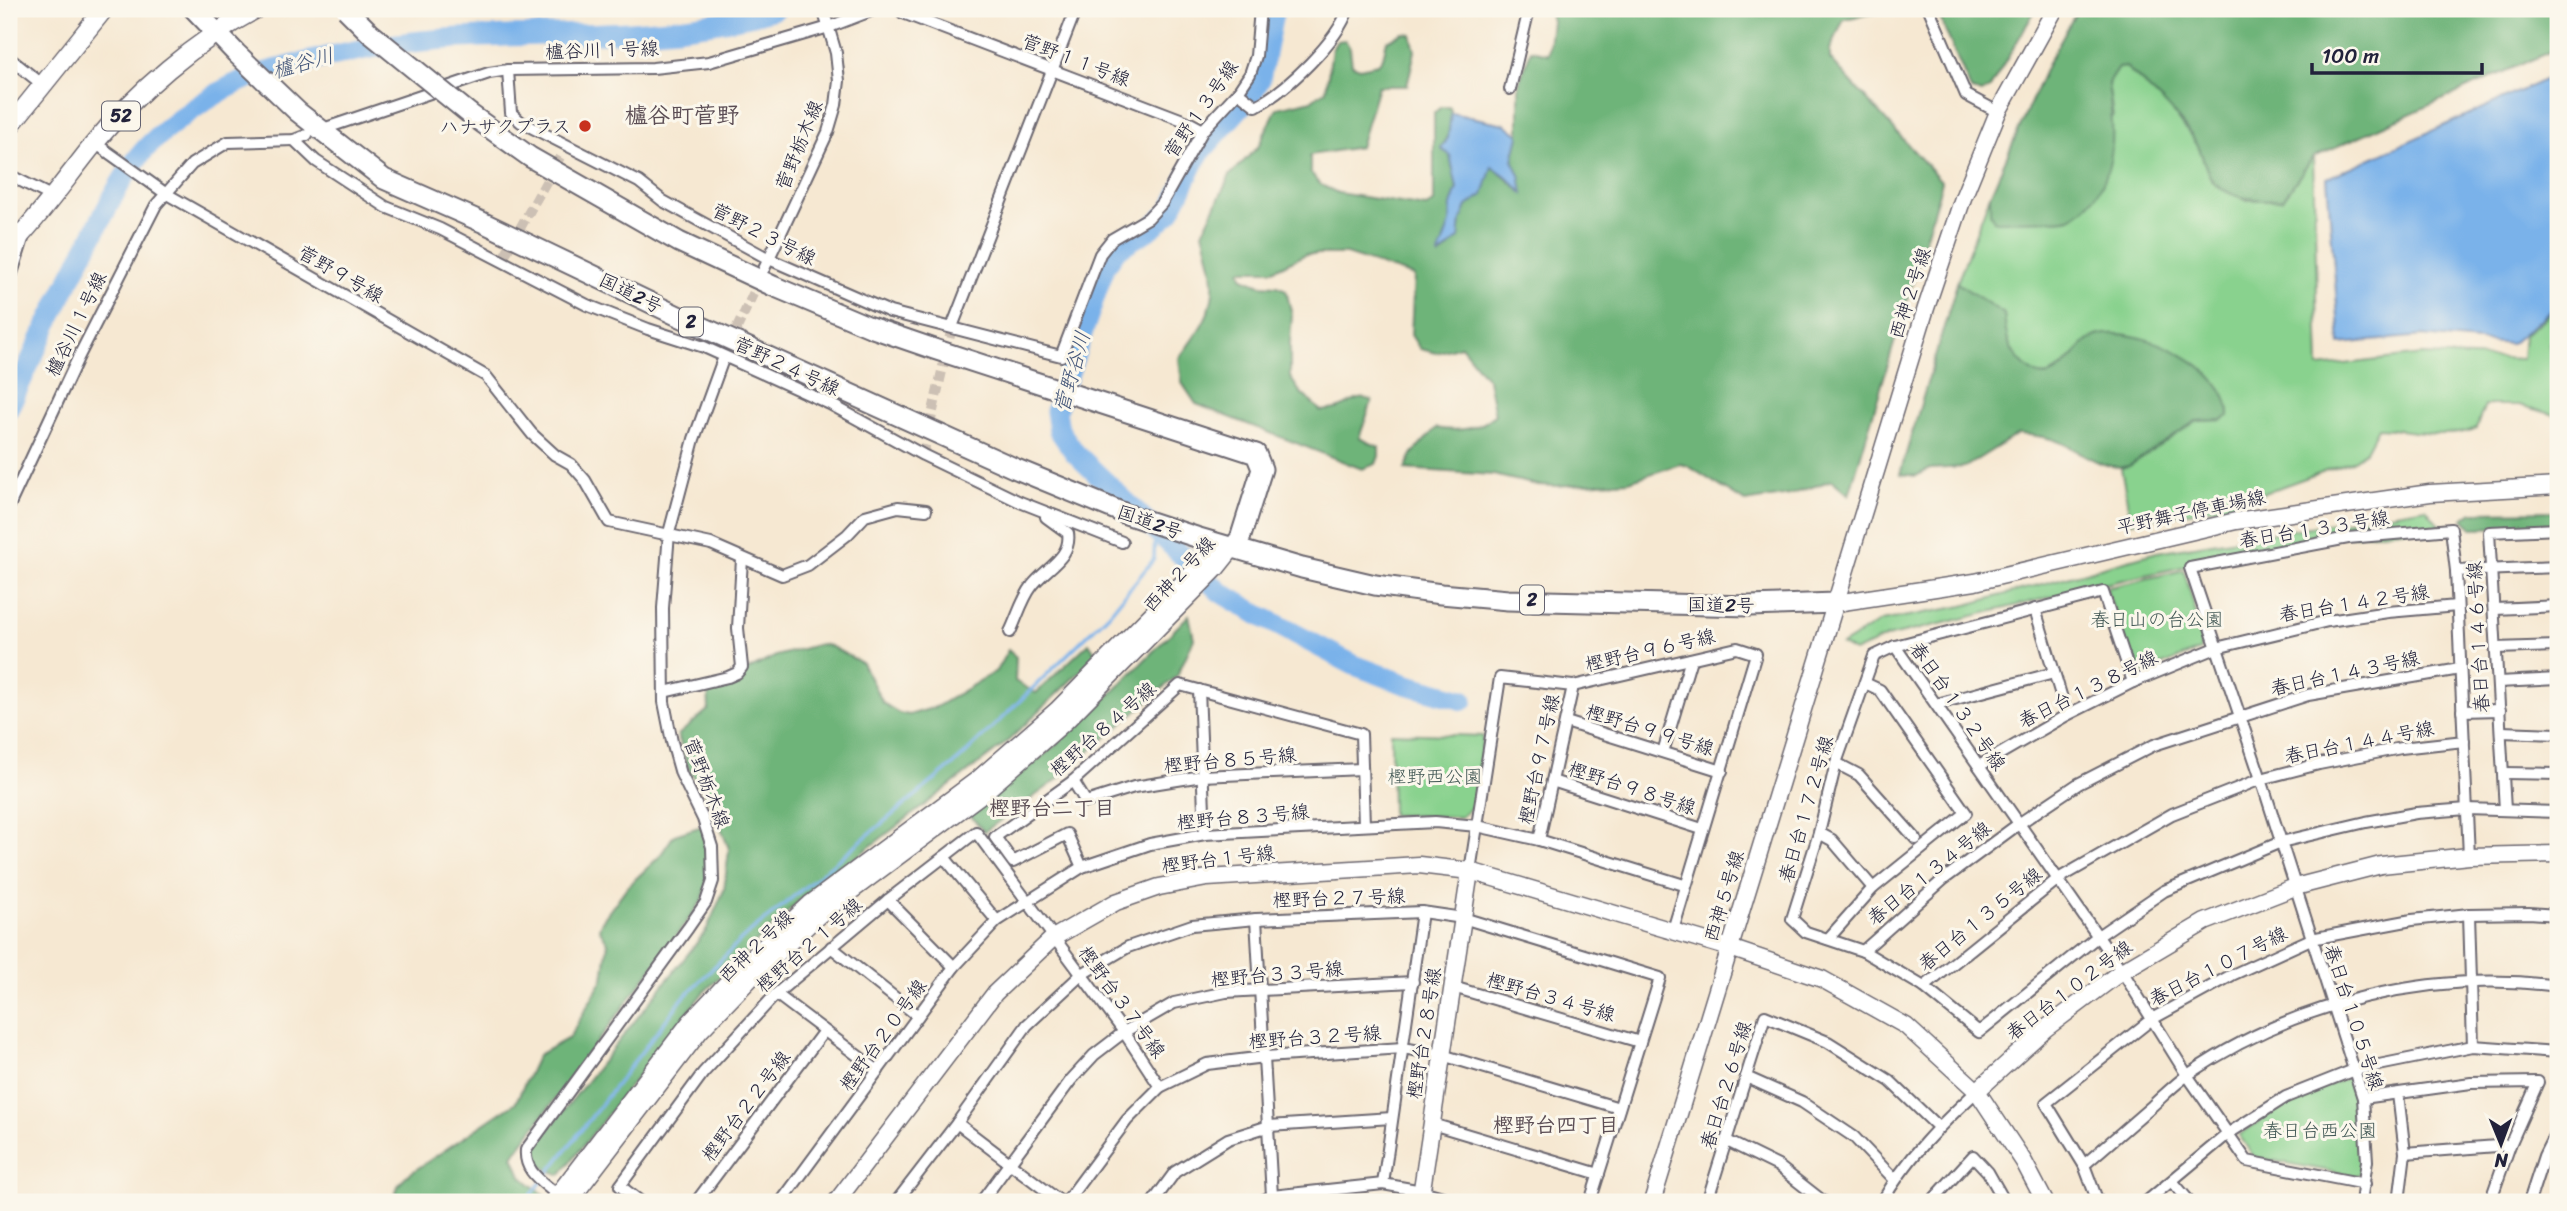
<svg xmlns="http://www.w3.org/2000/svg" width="2567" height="1211" viewBox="0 0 2567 1211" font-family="Sriracha,'Klee One',sans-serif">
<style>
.green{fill:#89d28e;stroke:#567a64;stroke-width:2}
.forest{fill:#6eb479;stroke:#486b5a;stroke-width:2}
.water{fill:#7ab2ea;stroke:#4e6a92;stroke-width:2}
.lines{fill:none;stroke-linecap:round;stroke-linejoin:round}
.stream{stroke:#7ab2ea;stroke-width:3.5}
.river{stroke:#7ab2ea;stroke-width:21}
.street-tunnel{stroke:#ccc0b4;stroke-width:10;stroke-dasharray:10 5;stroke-linecap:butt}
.street-casing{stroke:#6c6770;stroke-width:14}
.secondary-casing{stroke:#6c6770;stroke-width:19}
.primary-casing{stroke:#6c6770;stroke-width:21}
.highway-casing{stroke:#6c6770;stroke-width:23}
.street{stroke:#fff;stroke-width:10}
.secondary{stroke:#fff;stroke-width:16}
.primary{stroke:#fff;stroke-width:18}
.highway{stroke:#fff;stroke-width:19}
.highway-bridge-casing{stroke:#6c6770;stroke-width:23;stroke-linecap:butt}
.highway-bridge{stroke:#fff;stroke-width:19}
.poi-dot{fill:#c8321e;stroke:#fbf7ec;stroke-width:2.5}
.labels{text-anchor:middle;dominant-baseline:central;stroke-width:6;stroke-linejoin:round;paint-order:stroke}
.shield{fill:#fbf7ec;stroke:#636270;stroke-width:2}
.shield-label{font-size:18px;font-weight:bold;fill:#22223b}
.street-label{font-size:19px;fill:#22223b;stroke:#fbf7ec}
.poi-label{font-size:19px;fill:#22223b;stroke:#fbf7ec;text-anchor:end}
.park-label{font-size:19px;fill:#415754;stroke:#fbf7ec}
.water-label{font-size:21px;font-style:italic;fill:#415478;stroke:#fbf7ec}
.neighbourhood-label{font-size:21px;font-weight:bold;fill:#5c4e55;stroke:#fbf7ec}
.quarter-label{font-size:23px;font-weight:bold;fill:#5c4e55;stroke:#fbf7ec}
</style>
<rect width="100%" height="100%" fill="#fbf7ec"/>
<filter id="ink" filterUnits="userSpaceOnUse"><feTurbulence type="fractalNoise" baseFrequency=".0143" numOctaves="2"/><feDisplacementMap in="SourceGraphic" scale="14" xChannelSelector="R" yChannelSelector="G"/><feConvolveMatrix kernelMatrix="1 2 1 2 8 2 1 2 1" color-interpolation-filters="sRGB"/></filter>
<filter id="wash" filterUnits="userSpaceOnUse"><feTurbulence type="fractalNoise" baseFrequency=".00686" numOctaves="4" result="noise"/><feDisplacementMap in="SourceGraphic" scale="28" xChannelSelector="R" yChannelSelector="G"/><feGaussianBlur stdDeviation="1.57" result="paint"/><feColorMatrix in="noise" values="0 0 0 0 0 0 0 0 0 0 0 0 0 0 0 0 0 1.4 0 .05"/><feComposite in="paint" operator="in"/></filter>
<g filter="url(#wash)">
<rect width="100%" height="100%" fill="#f6e8d2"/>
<g class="green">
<path d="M2126,67L2172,110L2198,146L2211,178L2216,185L2247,200L2283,199L2313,157L2319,367L2422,355L2522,359L2524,335L2558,307V335L2549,343L2552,359L2558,362V416L2519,405H2485L2476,428C2449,441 2407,429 2378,428L2366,451L2352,461L2231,505L2131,522L2121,468L2129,466L2196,421L2222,420L2142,338C2128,336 2105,330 2093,338C2077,348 2068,366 2051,374C2038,380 2022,367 2014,357C2007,346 2005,327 2004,314L1957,283L1990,195V213L2113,117L2108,83L2117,68Z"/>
<polygon points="2426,508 2440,526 2305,540 2100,585 1887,637 1854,652 1842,645 1881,621 1963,606 2157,552"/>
<polygon points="2184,570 2202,635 2200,650 2140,674 2134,671 2106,588"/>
<polygon points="1391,733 1483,736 1474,805 1461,817 1392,815"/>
<polygon points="2349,1077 2355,1082 2362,1127 2362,1171 2356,1176 2254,1157 2239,1135 2288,1102"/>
<polygon points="1407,1192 1414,1196 1413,1202 1301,1202 1300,1199"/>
</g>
<g class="forest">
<path d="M1549,9H1883L1880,12L1844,19L1830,50V59L1942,182L1849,495L1832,480L1790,495L1745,502L1688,466L1680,464L1629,481L1555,486L1537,485L1493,475L1405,469L1413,453L1436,428C1455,432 1482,430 1495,414L1488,380L1461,346L1436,353L1420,349L1411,335L1414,276L1346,254H1306L1273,270H1240L1243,278L1260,285L1277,286L1286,290L1292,315L1290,342V377L1300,392L1321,411C1327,410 1334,410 1339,408C1352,404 1357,394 1372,401L1359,438L1379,447V456L1376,464L1362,469L1196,404L1182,383L1179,358C1218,306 1220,295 1203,232L1230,175L1258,147L1277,108L1312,100L1326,90L1332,49L1337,41L1345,40L1350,48L1352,65L1360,68L1378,64L1383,57L1387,41L1403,33L1411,34L1415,51L1407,86H1378L1360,147L1310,155V172L1321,185L1338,193L1426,207L1434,203V113L1441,107H1450C1454,121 1448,137 1441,149L1450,155L1457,188L1451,206L1450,223L1439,257L1459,238L1461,220L1467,206L1482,195L1492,166L1522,192L1520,175L1513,160L1519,135V83L1531,50L1548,54L1552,21Z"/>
<polygon points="1936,9 2036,9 1990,88 1981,93 1971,90"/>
<path d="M2078,9H2558V48L2313,157L2283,199C2261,201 2233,200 2215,184C2205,174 2204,156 2197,144C2178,114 2152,91 2126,67L2118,68L2108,83C2114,125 2120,178 2083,209C2079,211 2074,217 2070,218C2058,222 2010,220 1994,221L1990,213V195L2049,61Z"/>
<path d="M1957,283L2004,314C2006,337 2008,351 2026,367C2059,397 2073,341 2100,335C2141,326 2232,368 2229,416L2222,420L2196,421L2129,466C2101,473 2077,446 2051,439C2041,436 2029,435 2018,434L1965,467L1930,469L1916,476L1900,474Z"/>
<polygon points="2558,511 2558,526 2472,528 2463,519 2473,512"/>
<polygon points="1189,615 1194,639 1177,676 1053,783 984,832 970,815 1054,747 1114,691"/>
<polygon points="1089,643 1097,655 1006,743 800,900 703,993 560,1175 540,1166 533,1153 539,1142 706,931 724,890 729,849 711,803 688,768 678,735 709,709 708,690 776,656 820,644 830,646 862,663 883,703 899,713 909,715 936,707 996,671 1008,650 1016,657 1015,681 1036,693"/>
<path d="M702,826C709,854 711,873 702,901L513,1156L521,1176L545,1196L544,1202H393L398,1186L405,1177L516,1102L538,1055L569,1038L603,979L608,943L599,929L602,921L627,887L659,857L674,835Z"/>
</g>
<g class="water">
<polygon points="2558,74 2558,304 2511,344 2422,336 2340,344 2327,178"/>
<polygon points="1451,113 1505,124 1519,135 1513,160 1520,175 1523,193 1506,176 1492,166 1483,195 1467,206 1461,220 1459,238 1438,257 1450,223 1451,206 1457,188 1450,155 1441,149 1448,138"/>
</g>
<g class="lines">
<polyline class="stream" points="526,1202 683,998 742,939 960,759 1109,614 1154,559 1155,532"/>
<g class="river">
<polyline points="1274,9 1260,79 1252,94 1198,155 1170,212 1150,229 1117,249 1105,266 1056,411 1059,430 1075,453 1220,592 1257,614 1354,665 1405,684 1463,700"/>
<path d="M9,408C35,350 62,293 92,237C108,206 123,173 147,147C172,121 223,86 257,75C272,70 288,67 303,63C355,49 407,41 460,38C565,32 674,39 775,9"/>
</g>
</g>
</g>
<g filter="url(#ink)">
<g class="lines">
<g class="street-tunnel">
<polyline points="505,255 560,157"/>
<polyline points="730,343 762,275"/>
<polyline points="923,455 952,327"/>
</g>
<defs>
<g id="street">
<polyline points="899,9 903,13 1188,122 1203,130"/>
<polyline points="1929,9 1966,95 1998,112"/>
<polyline points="9,58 43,85"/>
<polyline points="508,70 511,113 521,122 639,182 663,201 769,259 890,312 1061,356 1100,254 1112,239 1148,218 1162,203 1203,130 1238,92 1250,74 1256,56 1260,9"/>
<polyline points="1510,89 1529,9"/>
<path d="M1238,92L1256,106C1286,91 1338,41 1348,9"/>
<polyline points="329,127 489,73 508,70 653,68 709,62 829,27 876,9"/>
<polyline points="294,140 316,161 386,207 440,229 587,305 648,329 704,347 830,404 923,455 1020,502 1122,542"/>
<polyline points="95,143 165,193 486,376 532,434 555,455 571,464 585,480 609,522 711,544 782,575 808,565 847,535 865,516 898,507 926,510"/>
<polyline points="9,175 53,197"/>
<polyline points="764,269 828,132 836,105 839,81 836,53 823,9"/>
<polyline points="9,283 23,239"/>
<polyline points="952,327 1076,9"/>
<polyline points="9,506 78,358 156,205 192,164 228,142 294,140 307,135"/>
<polyline points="2456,571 2558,567"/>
<polyline points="2035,609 2067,715"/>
<polyline points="2495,609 2558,606"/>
<path d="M1010,632C1017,618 1022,599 1032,586C1045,568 1072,558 1068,533L1046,517"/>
<polyline points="2496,648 2558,646"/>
<polyline points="2460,669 2308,695 2154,745 2078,784 2020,823 1944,879 1863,951 1924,987 1979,1032 2098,936 2164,891 2281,842 2366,822 2416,813 2467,809 2558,812"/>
<polyline points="2133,682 2103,592 1895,646 2122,971 2187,1075 2247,1161 2365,1184"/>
<polyline points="2498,682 2558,679"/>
<polyline points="1199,690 1205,834"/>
<polyline points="664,692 728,677 737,673 742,667 738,628 742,559"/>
<polyline points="1937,704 2054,673"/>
<polyline points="2462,711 2500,710"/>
<polyline points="1566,722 1722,771"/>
<polyline points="2501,732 2558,734"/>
<polyline points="1663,752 1691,659"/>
<polyline points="1836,763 1859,775 1916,839"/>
<polyline points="1979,766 2067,715 2133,682 2216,648 2328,621 2388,612 2457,606"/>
<polyline points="2504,773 2558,774"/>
<polyline points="1073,781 1086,802 1134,787 1202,776 1362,769"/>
<polyline points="1552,781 1702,829"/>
<polyline points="2505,810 2489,532 2558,529"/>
<polyline points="1819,833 1832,840 1873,888"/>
<polyline points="1539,840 1573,686"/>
<polyline points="944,857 997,921"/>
<polyline points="1082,867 1067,834 1013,862 995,837 1073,781 1180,685 1361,734 1364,825"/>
<polyline points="1470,871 1500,678 1573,686 1737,648 1756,654 1673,930"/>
<polyline points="888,900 954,967"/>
<polyline points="2469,914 2473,1046"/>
<polyline points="1256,919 1272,1196"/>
<polyline points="1828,939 1873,888 1966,813 1880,690 1865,683"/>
<polyline points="831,947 918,1016"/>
<polyline points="1863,951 1806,932 1792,919 1819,833 1836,763 1874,656 1895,646"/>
<polyline points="1453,987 1640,1042"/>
<polyline points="1924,987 2058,879 2172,814 2261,779 2319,764 2401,748 2464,741"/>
<polyline points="776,994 878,1071"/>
<polyline points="1746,1077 1802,1102 1854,1137 1895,1180"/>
<polyline points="2398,1094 2405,1153 2399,1202"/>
<polyline points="2363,1098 2471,1083 2538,1082 2510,1145 2490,1202"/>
<polyline points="957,1123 1061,1202"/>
<polyline points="1432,1124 1599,1174"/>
<polyline points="1727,1141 1778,1166 1824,1202"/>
<polyline points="2405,1153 2510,1145"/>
<path d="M2084,1165C2107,1145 2130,1125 2152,1106C2164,1095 2176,1083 2189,1074C2294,1002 2432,969 2558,986"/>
<polyline points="2172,1181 2190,1202"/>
<polyline points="1383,1184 1422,912"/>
<path d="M557,1195C542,1181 524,1172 526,1150L688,928L706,902L713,881L712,847L703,819L681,774L672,742L664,702L663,608L669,533L694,439L722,362"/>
<polyline points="641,1202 620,1186 703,1073 776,994 888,900 976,832 1124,1032 1160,1087"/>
<polyline points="696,1202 824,1031"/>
<polyline points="781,1202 954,967 997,921 1082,867 1150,844 1205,834 1435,822 1477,826 1539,840 1684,885"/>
<polyline points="896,1202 957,1123 1027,1025 1082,974 1128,947 1192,925 1256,919 1422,912 1463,918 1660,978 1590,1202"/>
<polyline points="981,1202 1071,1080 1094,1055 1124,1032 1174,1003 1226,992 1413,982"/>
<polyline points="1066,1202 1127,1120 1160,1087 1207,1064 1265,1057 1403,1048 1442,1055 1619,1108"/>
<polyline points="1153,1202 1175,1172 1228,1139 1269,1126 1392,1118"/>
<polyline points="1260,1202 1272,1196 1383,1184 1422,1191 1460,1202"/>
<polyline points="1707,1202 1765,1016 1828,1042 1890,1081 1938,1127"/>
<path d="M1882,1202C1906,1159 1941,1124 1977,1091"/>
<polyline points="1931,1202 1973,1156 1988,1172 2005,1202"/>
<polyline points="2098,1202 2084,1165 2046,1103 2152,1019 2232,975 2311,939 2412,920 2469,914 2529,913 2558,915"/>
<polyline points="2146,1202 2229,1133 2286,1097 2354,1070 2473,1046 2558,1052"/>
<polyline points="2361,1202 2367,1161 2363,1098 2261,779 2190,568 2348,538 2451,529 2456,571 2469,856"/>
<polyline points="2529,1202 2544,1156 2558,1128"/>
</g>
<g id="secondary">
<polyline points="1836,603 1975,582 2236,521 2430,493 2558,486"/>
<polyline points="1977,1091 2045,1029 2122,971 2205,922 2295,887 2381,865 2469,856 2558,854"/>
<polyline points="552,1202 690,1022 743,966 810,904 977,780 1057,710 1205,560 1234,546"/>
<polyline points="569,1202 700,1031 753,976 819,915 986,791 1066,721 1216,569 1232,549"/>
<polyline points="836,1202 995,993 1053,938 1116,902 1159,887 1207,878 1419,865 1470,871 1730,948 1822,979 1906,1026 1977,1091 2024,1162 2045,1202"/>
<polyline points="1420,1202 1470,871"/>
<polyline points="1652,1202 1926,308 1963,198 1998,112 2055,9"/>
</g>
<g id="primary">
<polyline points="9,127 104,9"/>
<path d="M9,248C40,216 65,180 93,145C137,91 195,42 256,9"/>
</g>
<g id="highway">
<polyline points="194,9 236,53 298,112 384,179 482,222 676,315 1014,468 1126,514 1196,537 1302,568 1375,585 1441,594 1508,600 1749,606 1836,603"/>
<polyline points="470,114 530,157 679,242 773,286 870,327 934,349 1256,454 1262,469 1240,539 1234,546"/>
</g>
</defs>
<use href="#street" class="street-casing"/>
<use href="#secondary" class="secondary-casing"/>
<use href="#primary" class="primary-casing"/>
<use href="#highway" class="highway-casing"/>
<use href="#street" class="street"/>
<use href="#secondary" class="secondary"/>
<use href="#primary" class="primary"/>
<use href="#highway" class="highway"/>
<defs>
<polyline id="highway-bridge" points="346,9 370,33 470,114"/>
</defs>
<use href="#highway-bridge" class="highway-bridge-casing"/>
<use href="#highway-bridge" class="highway-bridge"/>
</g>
</g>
<circle class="poi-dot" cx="585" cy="126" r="7"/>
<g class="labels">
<g class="shield">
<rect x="102" y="101.5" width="38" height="29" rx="5"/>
<rect x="679" y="307.5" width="24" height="29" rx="5"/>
<rect x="1520" y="585.5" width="24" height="29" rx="5"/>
</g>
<g class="shield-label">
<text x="121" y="116">52</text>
<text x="691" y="322">2</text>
<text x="1532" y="600">2</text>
</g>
<g class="street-label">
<text transform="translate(602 50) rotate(-2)">櫨谷川１号線</text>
<text transform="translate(1076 60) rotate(21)">菅野１１号線</text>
<text transform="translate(1201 109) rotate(-55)">菅野１３号線</text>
<text transform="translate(799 145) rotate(-68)">菅野栃木線</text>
<text transform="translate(764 234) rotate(27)">菅野２３号線</text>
<text transform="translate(341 274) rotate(30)">菅野９号線</text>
<text transform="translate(631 293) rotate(26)">国道2号</text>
<text transform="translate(1910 293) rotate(-72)">西神２号線</text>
<text transform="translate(76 324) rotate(-64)">櫨谷川１号線</text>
<text transform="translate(787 366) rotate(25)">菅野２４号線</text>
<text transform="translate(2191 512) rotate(-12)">平野舞子停車場線</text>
<text transform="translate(1150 522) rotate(19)">国道2号</text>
<text transform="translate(2314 529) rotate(-9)">春日台１３３号線</text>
<text transform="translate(1179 574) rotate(-47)">西神２号線</text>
<text transform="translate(2354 603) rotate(-9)">春日台１４２号線</text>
<text transform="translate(1721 605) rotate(1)">国道2号</text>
<text transform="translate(2478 637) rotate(-93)">春日台１４６号線</text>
<text transform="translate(1650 650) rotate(-13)">樫野台９６号線</text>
<text transform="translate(2345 673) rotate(-12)">春日台１４３号線</text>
<text transform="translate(2088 689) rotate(-26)">春日台１３８号線</text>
<text transform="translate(1958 706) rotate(55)">春日台１３２号線</text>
<text transform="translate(1103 729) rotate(-41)">樫野台８４号線</text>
<text transform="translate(1650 730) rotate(17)">樫野台９９号線</text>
<text transform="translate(2359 742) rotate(-11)">春日台１４４号線</text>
<text transform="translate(1539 759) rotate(-78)">樫野台９７号線</text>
<text transform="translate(1230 760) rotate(-5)">樫野台８５号線</text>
<text transform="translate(707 783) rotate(69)">菅野栃木線</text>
<text transform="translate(1632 788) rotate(18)">樫野台９８号線</text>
<text transform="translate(1806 809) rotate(-74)">春日台１７２号線</text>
<text transform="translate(1243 817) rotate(-5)">樫野台８３号線</text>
<text transform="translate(1218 859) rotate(-7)">樫野台１号線</text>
<text transform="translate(1929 873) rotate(-39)">春日台１３４号線</text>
<text transform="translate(1724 896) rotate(-73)">西神５号線</text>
<text transform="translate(1339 898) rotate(-2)">樫野台２７号線</text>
<text transform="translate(1980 919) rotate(-39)">春日台１３５号線</text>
<text transform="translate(809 945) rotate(-41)">樫野台２１号線</text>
<text transform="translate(756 946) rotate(-44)">西神２号線</text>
<text transform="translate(2218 966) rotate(-27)">春日台１０７号線</text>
<text transform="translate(1277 974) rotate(-5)">樫野台３３号線</text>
<text transform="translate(2069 990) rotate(-37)">春日台１０２号線</text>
<text transform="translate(1551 997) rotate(16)">樫野台３４号線</text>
<text transform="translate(1122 1002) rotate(54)">樫野台３７号線</text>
<text transform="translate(2354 1017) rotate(72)">春日台１０５号線</text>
<text transform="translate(1424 1033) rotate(-81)">樫野台２８号線</text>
<text transform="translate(883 1035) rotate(-54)">樫野台２０号線</text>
<text transform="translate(1315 1037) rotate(-4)">樫野台３２号線</text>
<text transform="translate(1726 1085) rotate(-73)">春日台２６号線</text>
<text transform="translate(746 1106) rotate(-53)">樫野台２２号線</text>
</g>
<g class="poi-label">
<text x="571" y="126">ハナサクプラス</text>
</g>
<g class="park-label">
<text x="2157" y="619">春日山の台公園</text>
<text x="1435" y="776">樫野西公園</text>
<text x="2320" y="1130">春日台西公園</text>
</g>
<g class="water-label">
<text transform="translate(303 63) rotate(-15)">櫨谷川</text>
<text transform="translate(1072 372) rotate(-74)">菅野谷川</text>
</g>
<g class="neighbourhood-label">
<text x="1052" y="808">樫野台二丁目</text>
<text x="1556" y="1125">樫野台四丁目</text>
</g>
<g class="quarter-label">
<text x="682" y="115">櫨谷町菅野</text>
</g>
</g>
<rect width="2567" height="1211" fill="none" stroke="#fbf7ec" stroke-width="35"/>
<g transform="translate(2501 1144) rotate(179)" stroke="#fbf7ec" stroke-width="5" paint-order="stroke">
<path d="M0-5L12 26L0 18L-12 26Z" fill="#22223b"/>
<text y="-10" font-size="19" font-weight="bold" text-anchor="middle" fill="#22223b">N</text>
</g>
<path d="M2312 63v10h170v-10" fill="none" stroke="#22223b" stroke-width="3.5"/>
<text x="2322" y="63" font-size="21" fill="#22223b" stroke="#fbf7ec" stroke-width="5" paint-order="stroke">100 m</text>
</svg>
